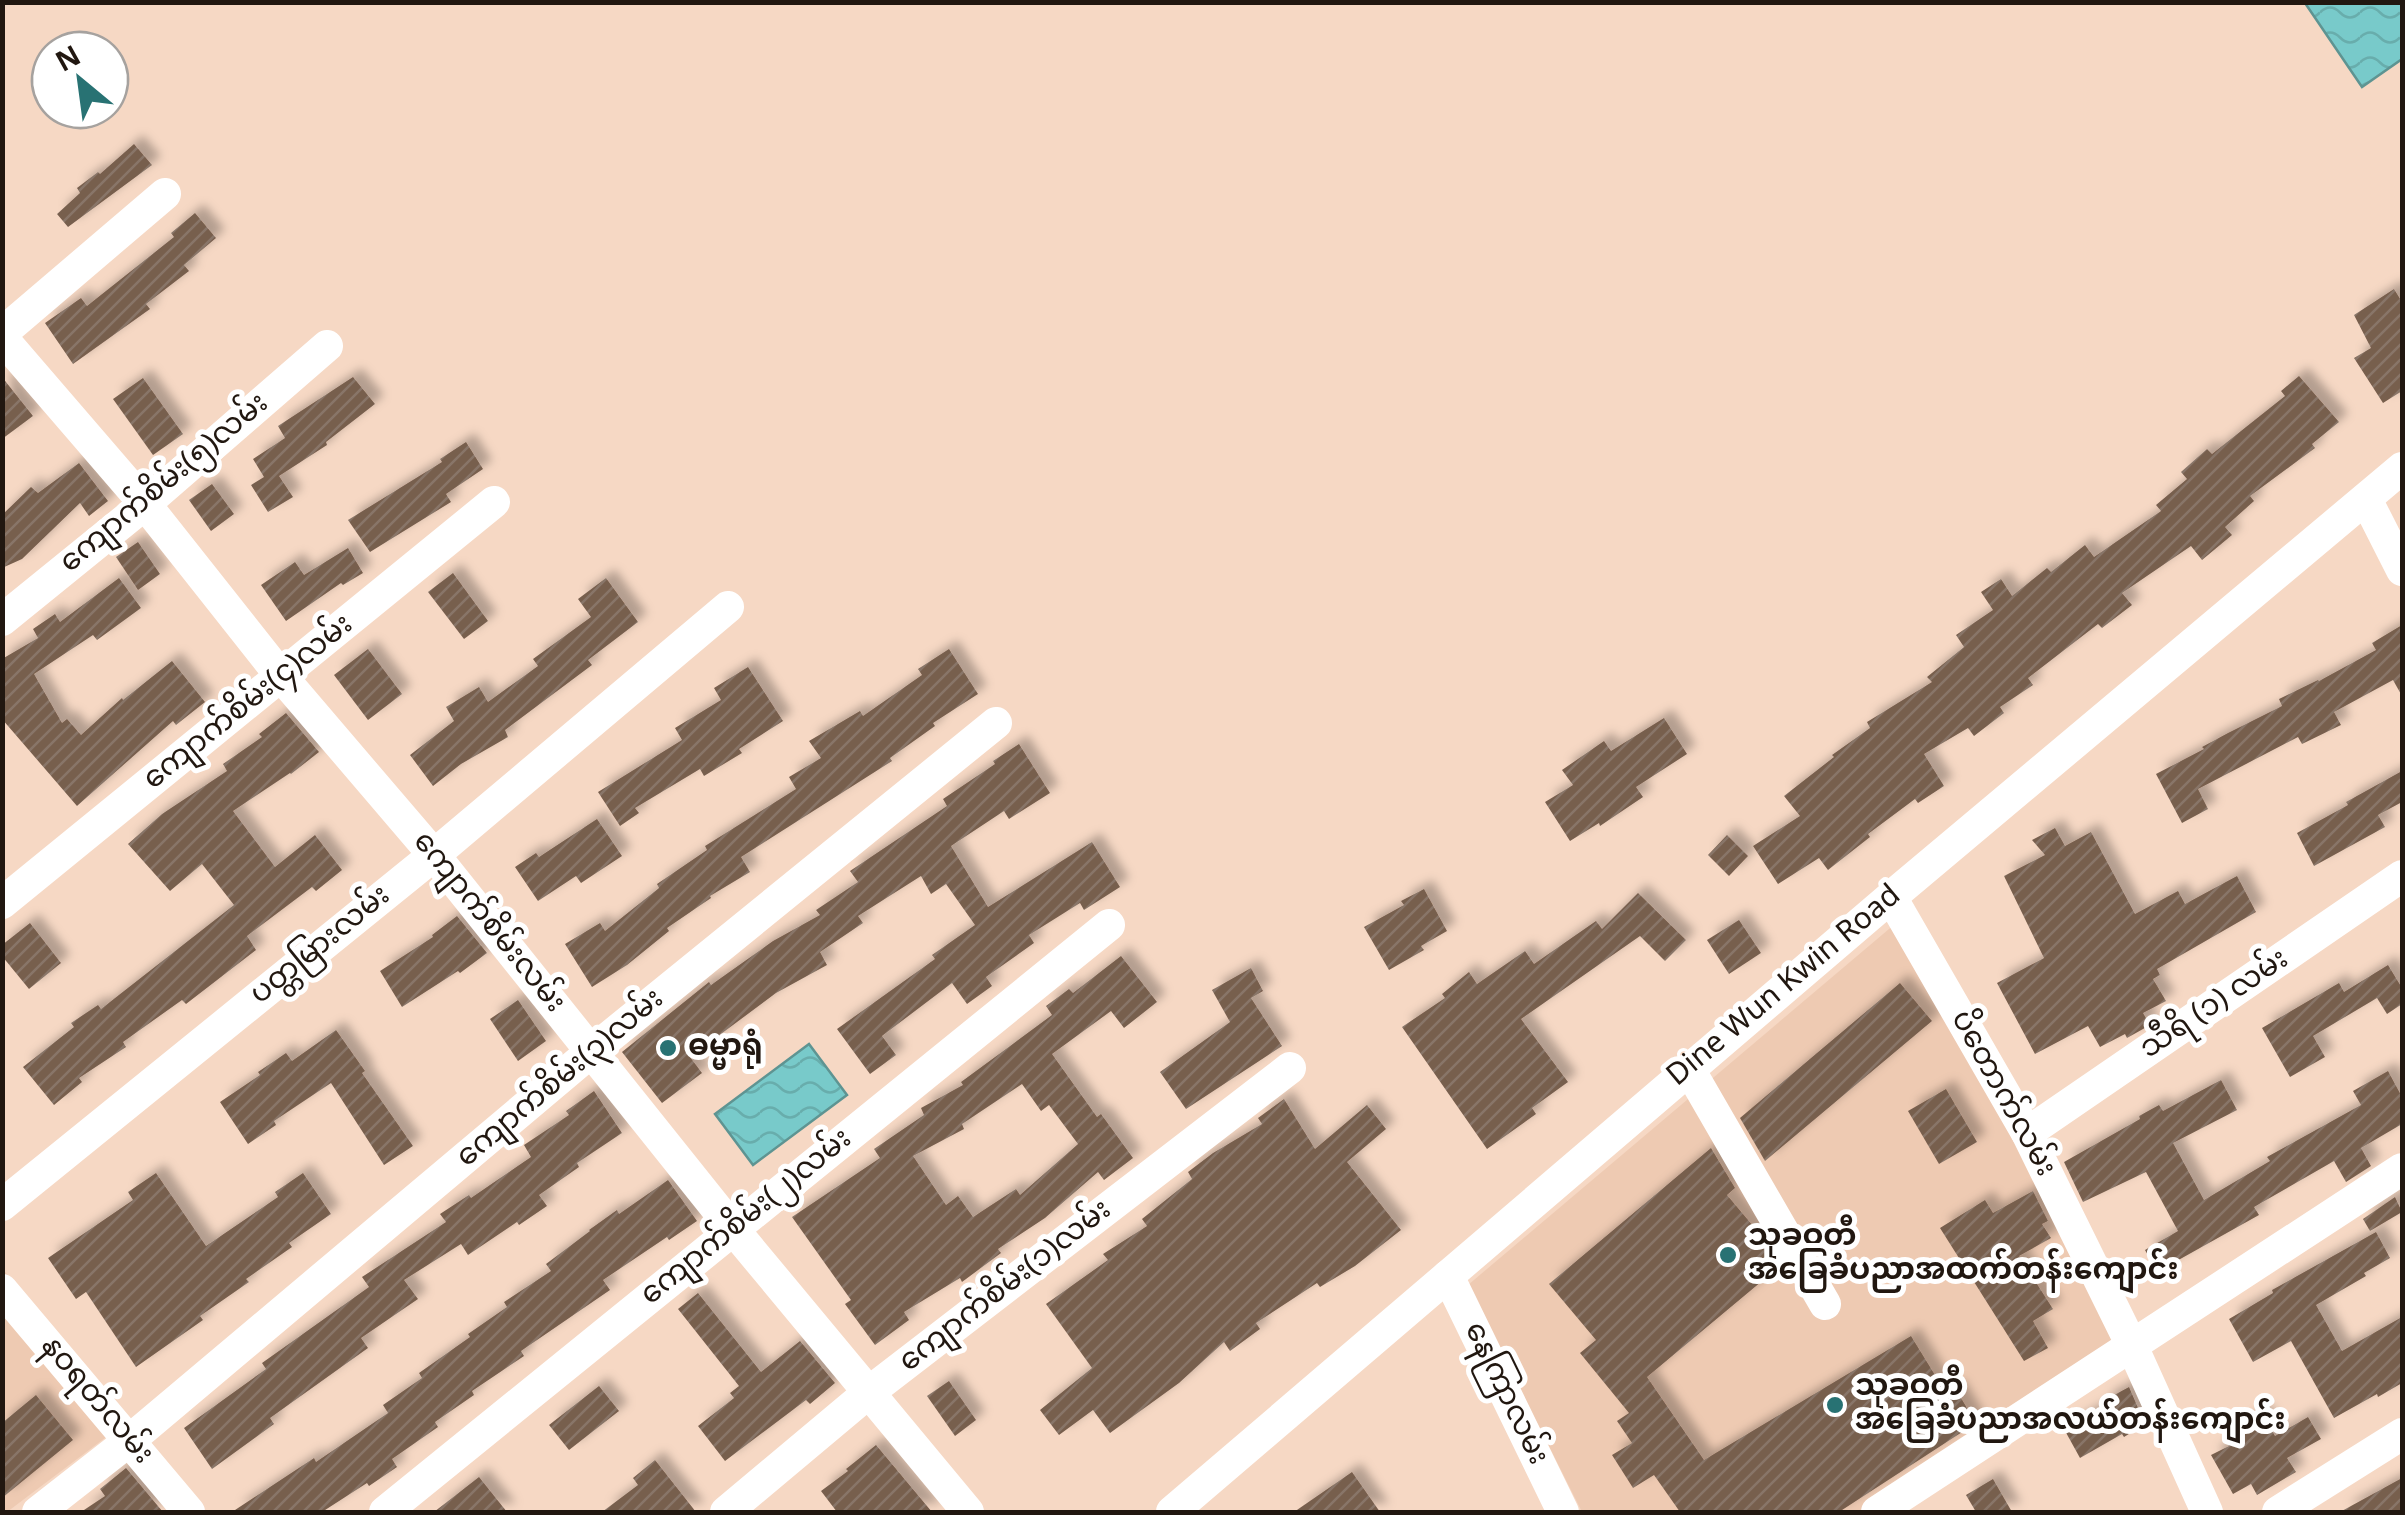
<svg xmlns="http://www.w3.org/2000/svg" width="2405" height="1515" viewBox="0 0 2405 1515" font-family="Georgia,'Noto Sans Myanmar',serif">
<style>
.built{fill:#eecab2}
.water{fill:url(#water-waves);stroke:#5e9492;stroke-width:2.5}
.building{fill:url(#building-hatch);fill-rule:evenodd;filter:url(#shadow)}
.lines{fill:none;stroke-linecap:round;stroke-linejoin:round}
.street{stroke:#fff;stroke-width:32}
.poi-dot{fill:#287273;stroke:#fff;stroke-width:4}
.labels{text-anchor:middle;dominant-baseline:central;stroke-width:10;stroke-linejoin:round;paint-order:stroke}
.street-label{font-size:30px;fill:#211710;stroke:#fff}
.poi-label{font-size:30px;font-weight:bold;fill:#211710;stroke:#fff;text-anchor:start}
</style>
<defs>
<pattern id="water-waves" width="16" height="10" patternUnits="userSpaceOnUse" patternTransform="scale(2.5)"><rect width="16" height="10" fill="#78caca"/><path d="M0 5q4-4 8 0t8 0" fill="none" stroke="#68adac"/></pattern>
<pattern id="building-hatch" width="6" height="6" patternUnits="userSpaceOnUse" patternTransform="scale(2.5)"><rect width="6" height="6" fill="#775e4d"/><path d="M-1 1l2-2M0 6l6-6M5 7l2-2" fill="none" stroke="#887568"/></pattern>
<filter id="shadow"><feDropShadow dx="9" dy="-9" stdDeviation="5" flood-color="#0004"/></filter>
</defs>
<rect width="100%" height="100%" fill="#f6d8c4"/>
<g class="built">
<polygon points="1915,907 2135,1334 1863,1512 1582,1512 1468,1285"/>
<polygon points="2,1268 126,1422 7,1512 2,1512"/>
</g>
<g class="water">
<polygon points="2305,3 2402,3 2402,59 2362,87"/>
<polygon points="809,1044 847,1095 753,1165 715,1114"/>
</g>
<g class="building">
<polygon points="134,144 152,165 68,227 57,214 80,193 77,188 98,172 100,174"/>
<polygon points="195,213 216,238 184,265 189,271 146,304 150,309 73,364 45,323 81,298 87,306 174,237 171,233"/>
<polygon points="2394,289 2402,302 2402,391 2383,403 2354,358 2371,348 2354,315"/>
<polygon points="2299,376 2339,422 2312,444 2315,448 2250,496 2254,501 2225,527 2232,535 2202,560 2191,546 2122,593 2132,605 2102,628 2098,624 2028,678 2033,685 2000,707 2004,713 1974,736 1968,728 1924,754 1944,786 1918,803 1915,799 1868,834 1870,837 1828,870 1819,858 1778,884 1753,846 1800,816 1784,796 1834,757 1832,755 1870,728 1867,722 1932,682 1927,677 1964,647 1956,635 1993,610 1981,592 2001,579 2012,596 2047,568 2051,572 2085,545 2094,557 2161,511 2156,505 2187,479 2181,472 2207,449 2212,454 2285,396 2281,391"/>
<polygon points="2,377 33,416 2,439"/>
<polygon points="353,377 375,404 326,442 327,445 279,476 293,497 268,512 251,485 264,477 253,459 285,438 278,426"/>
<polygon points="143,378 183,434 153,455 113,399"/>
<polygon points="466,442 483,469 446,494 451,502 370,552 348,520 442,462 440,459"/>
<polygon points="79,463 108,501 89,516 80,503 22,559 2,568 2,515 31,487 38,493"/>
<polygon points="212,484 234,514 211,531 189,500"/>
<polygon points="138,542 160,574 138,590 116,557"/>
<polygon points="348,548 363,573 343,585 341,583 286,621 261,585 295,562 304,575"/>
<polygon points="453,573 488,621 464,639 428,592"/>
<polygon points="119,578 141,608 97,640 93,635 34,674 62,723 67,719 81,735 122,698 123,700 172,661 205,702 176,725 173,721 77,806 2,719 2,659 38,638 33,629 55,614 60,622"/>
<polygon points="606,578 638,622 588,660 592,665 505,730 508,737 461,764 433,786 410,755 454,721 446,707 479,687 488,702 538,666 533,659 591,617 578,599"/>
<polygon points="2402,625 2402,696 2393,680 2334,712 2341,725 2302,744 2298,737 2198,789 2208,809 2182,823 2156,774 2204,749 2202,747 2228,733 2282,706 2279,699 2318,680 2319,681 2376,650 2372,643"/>
<polygon points="368,649 402,694 368,720 334,675"/>
<polygon points="949,649 978,694 933,723 935,726 890,758 892,761 741,857 750,872 710,896 711,898 667,928 669,931 627,965 592,987 565,944 600,923 605,931 659,888 657,884 707,850 705,846 796,789 789,777 821,758 809,741 860,711 863,716 922,675 918,669"/>
<polygon points="748,667 783,721 739,749 742,753 704,776 700,769 635,808 639,813 620,826 598,792 682,740 675,728 721,700 714,688"/>
<polygon points="286,713 319,752 291,774 290,773 233,811 275,867 315,835 342,870 316,891 312,887 247,936 256,950 186,1004 182,1000 123,1042 126,1047 79,1078 82,1082 54,1105 23,1067 74,1027 71,1023 98,1005 101,1009 234,905 202,864 170,891 128,844 162,814 227,771 223,764 262,737 259,734"/>
<polygon points="1664,718 1687,754 1636,787 1643,797 1600,826 1599,823 1570,841 1545,802 1573,785 1562,770 1604,741 1611,751"/>
<polygon points="1019,744 1050,793 1009,819 1004,811 951,846 988,907 1092,842 1120,887 1084,910 1080,903 1029,935 1034,943 986,977 992,986 967,1004 952,983 882,1036 896,1055 870,1074 837,1029 935,959 932,955 975,925 946,884 931,894 921,876 858,916 863,923 820,952 827,965 776,993 690,1057 702,1073 662,1103 622,1052 709,982 711,985 773,941 820,915 816,910 858,882 850,871 947,806 943,799 995,764 993,761"/>
<polygon points="2402,771 2402,802 2378,815 2385,827 2314,866 2297,833 2348,805 2346,802"/>
<polygon points="597,819 622,856 581,883 576,876 538,901 515,867 536,853 539,857"/>
<polygon points="2055,828 2065,846 2091,832 2135,914 2178,891 2185,904 2237,876 2256,912 2157,969 2160,975 2153,979 2166,1001 2143,1013 2150,1025 2143,1029 2127,1038 2125,1034 2100,1047 2088,1026 2035,1054 1997,983 2044,958 2004,876 2045,855 2032,840"/>
<polygon points="1727,835 1748,856 1729,876 1708,855"/>
<polygon points="1424,889 1447,931 1421,946 1424,950 1389,970 1364,927 1404,905 1401,901"/>
<polygon points="1638,893 1686,940 1665,961 1640,936 1521,1019 1568,1082 1532,1108 1536,1114 1487,1149 1402,1027 1445,998 1442,994 1469,972 1477,984 1525,951 1534,964 1596,921 1602,929"/>
<polygon points="457,916 487,953 460,973 458,971 402,1007 380,971 433,937 432,935"/>
<polygon points="1739,920 1761,953 1729,974 1707,940"/>
<polygon points="30,923 61,963 29,989 2,956 2,945"/>
<path d="M1121,956L1157,1002L1124,1028L1111,1011L1052,1054L1097,1117L1101,1114L1133,1158L1104,1180L1098,1172L1045,1218L998,1249L1001,1253L962,1282L960,1278L904,1312L909,1320L875,1345L845,1304L851,1300L792,1217L880,1158L874,1149L924,1115L921,1108L963,1085L961,1082L1052,1015L1046,1006L1069,989L1073,993ZM1022,1084L1041,1111L1049,1105L1078,1144L1020,1195L1016,1189L973,1217L958,1196L946,1205L913,1156L964,1129L962,1124Z"/>
<polygon points="2388,965 2402,988 2402,1004 2387,1014 2377,998 2313,1036 2325,1057 2290,1077 2262,1028 2339,983 2344,992"/>
<polygon points="1251,968 1263,991 1251,998 1282,1046 1186,1109 1160,1072 1230,1022 1212,990"/>
<polygon points="1900,983 1932,1021 1765,1161 1740,1118"/>
<polygon points="518,1000 546,1041 518,1061 490,1019"/>
<polygon points="336,1030 365,1071 362,1073 413,1146 384,1165 331,1083 274,1121 276,1125 248,1144 220,1102 260,1075 258,1072 286,1053 292,1061"/>
<polygon points="2388,1071 2402,1097 2402,1124 2361,1148 2371,1166 2346,1182 2334,1161 2254,1207 2259,1215 2157,1272 2145,1250 2178,1231 2146,1172 2083,1202 2064,1162 2140,1119 2139,1116 2159,1105 2163,1111 2221,1080 2237,1110 2173,1143 2204,1200 2270,1161 2267,1157 2361,1105 2353,1091"/>
<polygon points="1946,1089 1977,1142 1939,1164 1908,1111"/>
<polygon points="594,1091 622,1133 577,1163 579,1167 539,1195 547,1206 519,1225 517,1222 468,1255 461,1244 404,1280 418,1299 361,1338 368,1348 270,1418 274,1424 212,1469 184,1428 266,1369 262,1363 369,1287 362,1277 446,1222 440,1214 469,1195 471,1198 531,1157 524,1145 569,1115 566,1111"/>
<polygon points="1284,1099 1315,1149 1367,1105 1386,1129 1347,1162 1401,1230 1355,1266 1320,1287 1317,1283 1256,1323 1260,1329 1230,1351 1224,1342 1179,1383 1110,1433 1093,1410 1059,1435 1040,1410 1092,1368 1046,1304 1108,1260 1103,1254 1147,1226 1142,1219 1192,1179 1188,1172 1213,1153 1262,1124 1258,1118"/>
<polygon points="1711,1148 1735,1188 1727,1195 1764,1239 1780,1266 1647,1377 1704,1460 1911,1336 1946,1393 1955,1388 1976,1423 1839,1512 1680,1512 1654,1475 1633,1488 1612,1455 1632,1443 1617,1421 1629,1413 1580,1353 1596,1340 1549,1284"/>
<polygon points="156,1173 206,1246 278,1197 275,1192 303,1173 331,1214 289,1243 292,1247 246,1279 249,1282 200,1316 203,1320 136,1367 86,1292 76,1299 48,1258 133,1200 128,1192"/>
<polygon points="668,1180 697,1221 669,1240 667,1237 603,1280 610,1290 521,1351 524,1356 472,1391 474,1395 435,1422 438,1427 392,1459 397,1467 369,1486 367,1483 322,1512 232,1512 314,1458 316,1462 388,1413 383,1405 422,1378 419,1373 470,1337 468,1334 507,1307 504,1302 551,1271 546,1264 590,1231 589,1230 617,1210 619,1214"/>
<polygon points="2033,1191 2048,1221 2042,1224 2051,1238 2019,1256 2053,1309 2033,1321 2048,1348 2024,1361 1940,1228 1985,1200 1993,1213"/>
<polygon points="2395,1197 2402,1212 2370,1231 2363,1219"/>
<polygon points="2376,1232 2390,1258 2364,1273 2366,1276 2316,1305 2342,1351 2402,1317 2402,1383 2378,1397 2377,1394 2334,1418 2291,1341 2253,1362 2229,1319 2273,1293 2272,1290"/>
<polygon points="698,1293 761,1372 800,1341 835,1383 810,1404 806,1400 725,1461 698,1426 734,1398 730,1393 739,1386 678,1309"/>
<polygon points="949,1381 976,1420 955,1436 927,1396"/>
<polygon points="599,1386 619,1411 569,1450 549,1425"/>
<polygon points="2129,1387 2145,1424 2124,1437 2122,1434 2080,1458 2064,1429 2106,1405 2103,1401"/>
<polygon points="36,1395 73,1440 2,1498 2,1423"/>
<polygon points="2262,1413 2275,1436 2308,1417 2321,1439 2287,1458 2296,1472 2257,1495 2251,1484 2233,1494 2211,1455 2229,1446 2223,1436"/>
<polygon points="876,1445 932,1512 837,1512 821,1491 848,1471 846,1469"/>
<polygon points="655,1460 696,1512 602,1512 638,1485 633,1478"/>
<polygon points="126,1468 163,1512 81,1512 105,1496 100,1489"/>
<polygon points="1352,1472 1380,1512 1294,1512"/>
<polygon points="479,1477 507,1512 434,1512"/>
<polygon points="2402,1478 2402,1512 2340,1512"/>
<polygon points="1993,1479 2012,1512 1976,1512 1966,1495"/>
</g>
<g class="lines">
<g class="street">
<polyline points="2,333 165,194"/>
<polyline points="2,338 145,504 281,676 434,855 733,1229 968,1512"/>
<polyline points="2366,499 2402,570"/>
<polyline points="2,620 145,504 327,346"/>
<polyline points="1891,897 2027,1133 2132,1346 2207,1512"/>
<polyline points="2,903 494,502"/>
<polyline points="1689,1069 1825,1304"/>
<polyline points="2027,1133 2402,876"/>
<polyline points="2,1205 434,855 728,607"/>
<polyline points="1448,1276 1563,1512"/>
<polyline points="2,1290 189,1512"/>
<polyline points="38,1512 130,1440 592,1051 996,723"/>
<polyline points="385,1512 1109,925"/>
<polyline points="726,1512 868,1393 1290,1068"/>
<polyline points="1172,1512 1891,897 2402,468"/>
<polyline points="1877,1512 2402,1169"/>
<polyline points="2278,1512 2402,1434"/>
</g>
</g>
<g class="poi-dot">
<circle cx="668" cy="1048" r="10"/>
<circle cx="1728" cy="1255" r="10"/>
<circle cx="1835" cy="1405" r="10"/>
</g>
<g class="labels">
<g class="street-label">
<text transform="translate(165 484) rotate(-40)">ကျောက်စိမ်း(၅)လမ်း</text>
<text transform="translate(249 703) rotate(-39)">ကျောက်စိမ်း(၄)လမ်း</text>
<text transform="translate(488 923) rotate(51)">ကျောက်စိမ်းလမ်း</text>
<text transform="translate(321 946) rotate(-39)">ပတ္တမြားလမ်း</text>
<text transform="translate(1785 987) rotate(-40)">Dine Wun Kwin Road</text>
<text transform="translate(2215 1005) rotate(-34)">သီရိ (၁) လမ်း</text>
<text transform="translate(561 1079) rotate(-40)">ကျောက်စိမ်း(၃)လမ်း</text>
<text transform="translate(2002 1094) rotate(61)">ပိတောက်လမ်း</text>
<text transform="translate(747 1218) rotate(-39)">ကျောက်စိမ်း(၂)လမ်း</text>
<text transform="translate(1006 1287) rotate(-38)">ကျောက်စိမ်း(၁)လမ်း</text>
<text transform="translate(1505 1394) rotate(64)">နေကြာလမ်း</text>
<text transform="translate(96 1401) rotate(50)">နဝရတ်လမ်း</text>
</g>
<g class="poi-label">
<text x="688" y="1048">ဓမ္မာရုံ</text>
<text x="1748" y="1238">သုခဝတီ<tspan x="1748" dy="34">အခြေခံပညာအထက်တန်းကျောင်း</tspan></text>
<text x="1855" y="1388">သုခဝတီ<tspan x="1855" dy="34">အခြေခံပညာအလယ်တန်းကျောင်း</tspan></text>
</g>
</g>
<rect width="2405" height="1515" fill="none" stroke="#211710" stroke-width="10"/>
<g transform="translate(80 80) rotate(331)"><circle r="48" fill="#ffffff" stroke="#a6a29f" stroke-width="2.5"/>
<path d="M0-8L18 38L0 25L-18 38Z" fill="#287273"/>
<text y="-15" font-size="28" font-weight="bold" text-anchor="middle" fill="#211710">N</text>
</g>
</svg>
